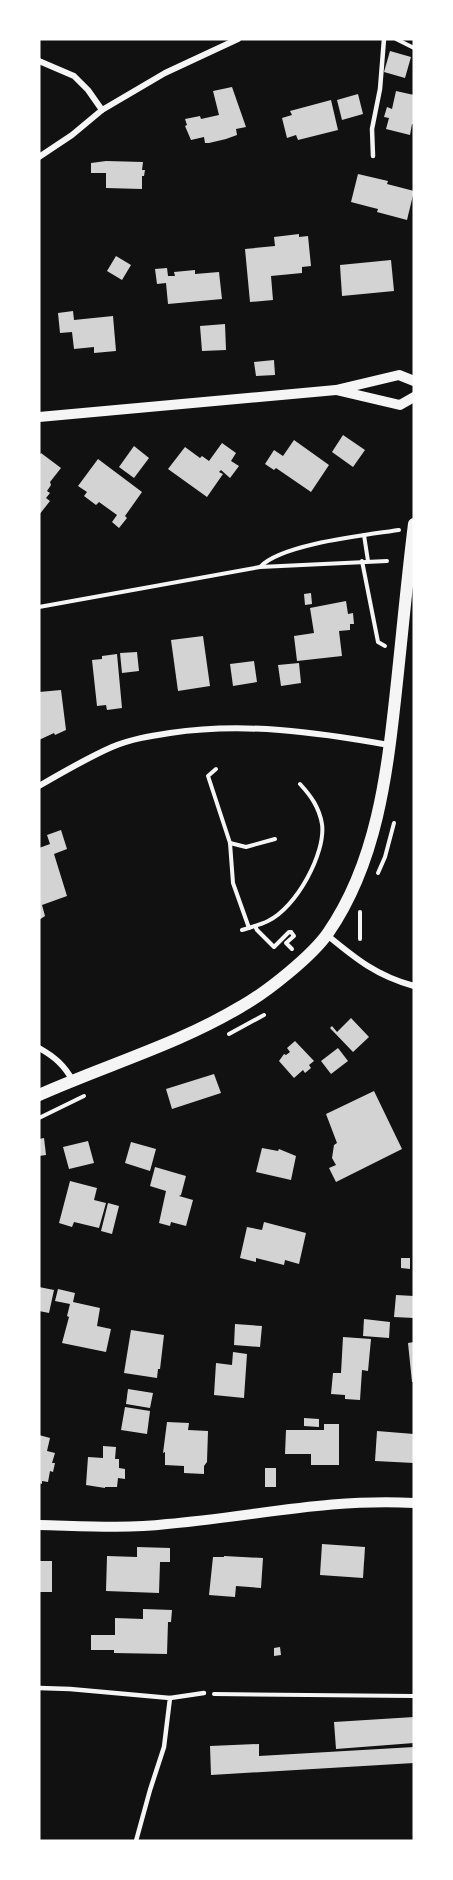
<svg xmlns="http://www.w3.org/2000/svg" width="453" height="1880" viewBox="0 0 453 1880" font-family="Ubuntu,sans-serif">
<style>
.building{fill:#d3d3d3}
.lines{fill:none;stroke-linecap:round;stroke-linejoin:round}
.path{stroke:#f5f5f5;stroke-width:4}
.service{stroke:#f5f5f5;stroke-width:4.5}
.minor{stroke:#f5f5f5;stroke-width:6}
.tertiary{stroke:#f5f5f5;stroke-width:10}
.secondary{stroke:#f5f5f5;stroke-width:12}
</style>
<rect width="100%" height="100%" fill="#111"/>
<g class="building">
<polygon points="390,51 411,57 405,78 384,72"/>
<polygon points="232,87 246,127 236,129 237,135 226,139 209,143 205,143 204,137 191,140 185,126 187,125 185,119 200,116 201,119 219,115 213,91"/>
<polygon points="396,91 414,95 414,125 412,124 410,135 386,129 389,118 384,117 387,107 392,109"/>
<polygon points="358,94 363,114 342,120 337,100"/>
<polygon points="331,100 338,130 298,140 296,135 287,138 282,118 292,115 290,111"/>
<polygon points="106,161 143,162 142,170 145,170 144,176 142,176 142,189 106,188 106,173 91,173 91,163"/>
<polygon points="358,174 388,181 387,184 414,191 407,220 377,212 378,209 370,207 351,202"/>
<polygon points="299,234 299,237 308,236 311,266 302,267 302,273 271,276 273,300 250,302 245,249 275,246 274,237"/>
<polygon points="116,256 131,265 122,280 107,271"/>
<polygon points="391,260 394,291 342,296 340,265"/>
<polygon points="167,268 168,276 175,276 174,272 195,270 195,274 219,272 222,299 168,304 166,283 157,284 155,269"/>
<polygon points="73,311 74,320 113,316 116,351 94,353 94,347 74,349 72,332 60,333 58,313"/>
<polygon points="225,324 226,350 202,351 200,326"/>
<polygon points="274,360 275,375 256,376 254,362"/>
<polygon points="343,435 365,450 353,467 332,452"/>
<polygon points="294,440 329,465 311,492 276,468 274,470 265,464 274,450 283,456"/>
<polygon points="222,443 236,453 231,461 239,466 230,478 221,470 219,472 223,474 207,497 168,469 185,447 200,458 202,456 209,461"/>
<polygon points="134,446 149,458 134,478 119,467"/>
<polygon points="41,453 61,468 50,482 51,485 47,491 50,493 46,498 50,501 39,515 39,456"/>
<polygon points="98,459 142,492 125,516 127,518 119,528 112,522 117,515 99,502 96,505 84,496 87,492 78,486"/>
<polygon points="311,593 312,604 305,605 304,594"/>
<polygon points="346,601 348,614 353,613 354,624 350,624 350,630 339,631 342,656 297,661 294,636 314,633 310,608"/>
<polygon points="203,636 210,686 178,691 171,640"/>
<polygon points="137,652 139,671 122,673 120,653"/>
<polygon points="117,654 122,708 107,710 106,705 97,706 92,660 102,659 102,656"/>
<polygon points="254,661 257,682 233,686 230,664"/>
<polygon points="299,663 301,683 281,686 278,665"/>
<polygon points="61,690 66,730 55,735 54,733 39,740 39,692"/>
<polygon points="61,830 67,849 54,854 67,896 42,905 45,916 39,920 39,848 50,844 47,835"/>
<polygon points="351,1018 369,1037 353,1052 330,1028 332,1026 337,1032"/>
<polygon points="295,1041 314,1061 309,1065 311,1068 305,1073 303,1070 294,1078 279,1061 284,1054 286,1055 290,1052 287,1048"/>
<polygon points="338,1048 348,1061 331,1074 321,1061"/>
<polygon points="214,1074 221,1093 172,1109 166,1089"/>
<polygon points="374,1091 402,1149 336,1182 329,1168 336,1165 332,1158 334,1145 337,1143 326,1114"/>
<polygon points="44,1138 46,1155 39,1156 39,1139"/>
<polygon points="88,1141 94,1163 69,1169 63,1147"/>
<polygon points="131,1142 156,1149 150,1171 125,1163"/>
<polygon points="262,1148 278,1151 279,1149 296,1156 291,1180 256,1172"/>
<polygon points="155,1167 186,1176 181,1195 179,1196 193,1200 186,1226 171,1222 170,1226 159,1223 166,1191 150,1186"/>
<polygon points="70,1181 97,1188 94,1200 106,1203 99,1228 74,1222 72,1227 59,1223"/>
<polygon points="108,1203 119,1206 112,1234 101,1231"/>
<polygon points="264,1222 306,1233 299,1264 285,1260 284,1265 256,1258 256,1262 240,1258 247,1227 262,1230"/>
<polygon points="401,1258 410,1258 410,1269 401,1268"/>
<polygon points="39,1287 54,1290 49,1313 39,1311"/>
<polygon points="58,1289 75,1293 73,1302 100,1308 97,1326 111,1329 106,1352 62,1343 69,1317 67,1316 70,1304 55,1301"/>
<polygon points="396,1295 414,1296 414,1318 394,1317"/>
<polygon points="364,1319 390,1322 389,1338 363,1336"/>
<polygon points="235,1324 262,1326 260,1347 234,1345"/>
<polygon points="131,1330 164,1335 160,1369 158,1369 157,1378 124,1373"/>
<polygon points="343,1337 371,1339 368,1371 362,1370 360,1400 345,1399 345,1395 331,1394 333,1373 341,1373"/>
<polygon points="414,1342 414,1382 412,1382 408,1343"/>
<polygon points="233,1352 247,1354 244,1398 214,1395 216,1363 232,1365"/>
<polygon points="128,1389 153,1393 150,1408 126,1404"/>
<polygon points="125,1407 150,1411 147,1434 121,1430"/>
<polygon points="304,1418 319,1419 319,1427 304,1426"/>
<polygon points="167,1422 189,1423 188,1430 208,1431 207,1462 204,1466 204,1474 184,1473 184,1466 165,1465 165,1452 163,1453"/>
<polygon points="324,1424 339,1424 339,1465 311,1465 311,1454 285,1454 286,1430 324,1430"/>
<polygon points="377,1431 414,1434 414,1463 375,1461"/>
<polygon points="39,1435 50,1438 47,1451 55,1453 52,1463 55,1463 53,1472 50,1471 48,1482 42,1481 42,1484 39,1483"/>
<polygon points="103,1446 116,1447 115,1459 119,1459 119,1468 125,1469 125,1479 118,1478 117,1487 105,1487 105,1488 86,1485 88,1457 103,1458"/>
<rect x="265" y="1468" width="11" height="19"/>
<polygon points="322,1544 365,1547 363,1578 320,1575"/>
<polygon points="137,1547 170,1548 170,1562 160,1562 159,1593 106,1591 107,1556 137,1557"/>
<polygon points="224,1556 263,1558 261,1588 236,1586 235,1597 209,1595 213,1557 224,1557"/>
<rect x="39" y="1561" width="13" height="31"/>
<polygon points="143,1609 172,1610 171,1622 168,1622 167,1654 114,1653 114,1650 91,1650 91,1635 115,1635 115,1618 143,1619"/>
<polygon points="280,1647 281,1655 274,1656 274,1648"/>
<polygon points="414,1717 414,1743 336,1749 334,1722"/>
<polygon points="259,1744 259,1756 414,1747 414,1763 211,1775 210,1746"/>
</g>
<g class="lines">
<g class="path">
<polyline points="396,39 414,48"/>
<polyline points="364,535 368,561"/>
<polyline points="362,561 378,642 385,646"/>
<path d="M260,567C281,544 366,535 399,530"/>
<polyline points="39,607 260,567 387,561"/>
<polyline points="216,769 208,776 230,843 233,883 249,928"/>
<polyline points="230,843 246,847 275,839"/>
<polyline points="378,873 385,857 394,823"/>
<polyline points="360,912 360,939"/>
<polyline points="255,926 257,930 274,947 289,932 291,932"/>
<path d="M242,930C251,927 260,925 268,921C296,908 326,853 322,824C319,807 311,796 300,784"/>
<polyline points="291,932 294,936 286,943 292,949"/>
<polyline points="229,1034 264,1015"/>
<polyline points="39,1118 84,1096"/>
<polyline points="214,1694 414,1696"/>
</g>
<g class="service">
<polyline points="373,156 372,129 380,89 384,39"/>
<polyline points="39,1688 70,1689 170,1698 164,1747 150,1790 136,1841"/>
<polyline points="170,1698 204,1693"/>
</g>
<g class="minor">
<polyline points="39,61 74,76 88,90 102,110 165,73 238,39"/>
<polyline points="39,157 72,135 102,110"/>
<path d="M39,786C63,772 87,758 112,747C131,739 150,736 170,733C244,722 316,732 389,745"/>
<path d="M327,935C356,959 377,976 414,986"/>
<path d="M39,1048C55,1057 64,1065 73,1081"/>
</g>
<g class="tertiary">
<polyline points="414,381 399,375 336,390 400,405 414,397"/>
<polyline points="39,417 336,390"/>
<path d="M39,1525C82,1526 125,1529 167,1524C251,1517 330,1498 414,1503"/>
</g>
<path class="secondary" d="M39,1095C106,1065 179,1044 242,1006C267,992 312,956 328,933C377,862 387,774 396,691C402,636 407,580 414,524"/>
</g>
<rect width="453" height="1880" fill="none" stroke="#ffffff" stroke-width="81"/>
</svg>
